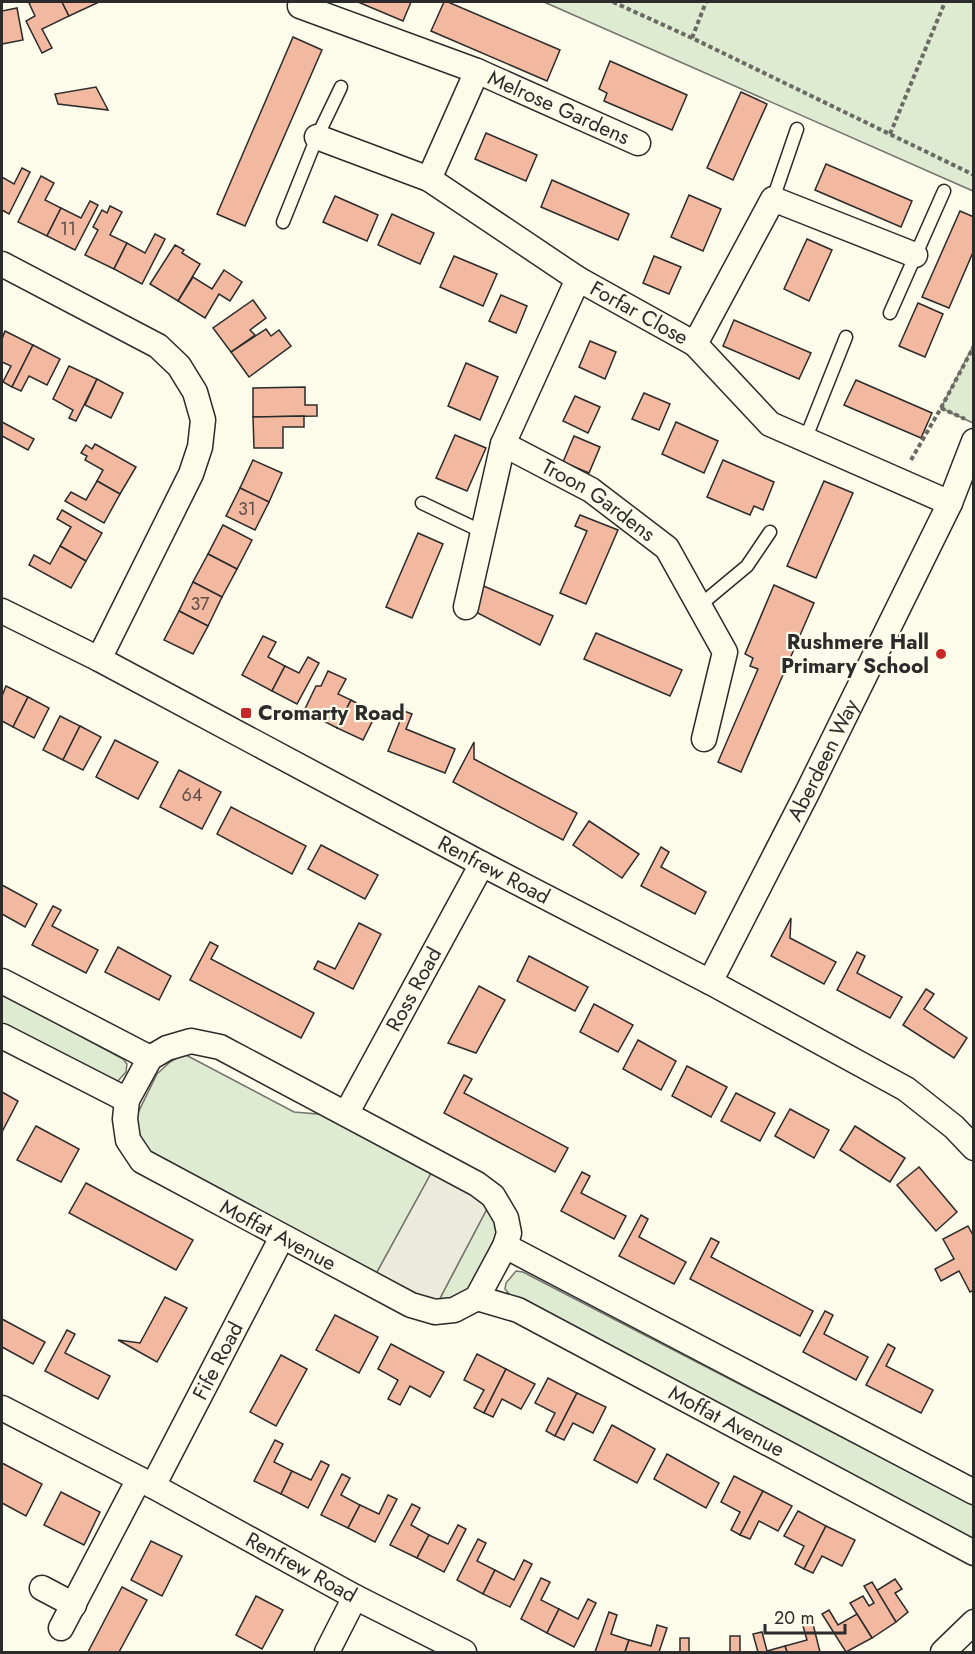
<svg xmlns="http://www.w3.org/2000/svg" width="975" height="1654" viewBox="0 0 975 1654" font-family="Jost,sans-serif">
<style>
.green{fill:#deebd1;stroke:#74746e;stroke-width:1.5}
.parking{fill:#eceadb;stroke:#74746e;stroke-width:1.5}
.building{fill:#f2b8a0;stroke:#2b2b2b;stroke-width:1.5}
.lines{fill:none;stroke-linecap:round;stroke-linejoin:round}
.lane-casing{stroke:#2b2b2b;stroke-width:15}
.street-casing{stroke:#2b2b2b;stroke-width:27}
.path{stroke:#6a6964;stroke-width:4;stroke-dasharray:4.5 3;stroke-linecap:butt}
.lane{stroke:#fdfbea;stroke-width:12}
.street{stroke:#fdfbea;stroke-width:24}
.poi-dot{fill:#c62828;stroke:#fdfbea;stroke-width:2}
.labels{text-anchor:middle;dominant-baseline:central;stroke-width:4.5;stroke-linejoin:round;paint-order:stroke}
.number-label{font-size:18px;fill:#5d4e48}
.street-label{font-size:21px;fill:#2b2b2b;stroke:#fdfbea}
.poi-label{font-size:21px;font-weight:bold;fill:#2b2b2b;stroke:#fdfbea;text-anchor:end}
</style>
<rect width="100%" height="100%" fill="#fdfbea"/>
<g class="green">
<polygon points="544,2 973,2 973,191"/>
<polygon points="973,346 973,423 941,408"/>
<polygon points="2,994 123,1059 127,1064 126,1072 117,1082 2,1025"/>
<polygon points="184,1054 294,1112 330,1115 434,1168 376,1274 151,1158 138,1144 135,1119 157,1074 170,1062"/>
<polygon points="490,1203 496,1213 497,1239 467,1294 437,1304"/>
<polygon points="516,1271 523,1272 973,1505 973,1539 510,1295 505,1289 506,1283"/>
</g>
<polygon class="parking" points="434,1168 490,1203 437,1304 429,1303 376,1274"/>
<g class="building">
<polygon points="32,2 62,2 69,16 42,29 52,48 42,53 26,21 35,16 29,3"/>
<polygon points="62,2 96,2 97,3 69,16"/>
<polygon points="358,2 411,2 403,21"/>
<polygon points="444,2 448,2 560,50 547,81 431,31"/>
<polygon points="17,8 23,40 2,44 2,11"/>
<polygon points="293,37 322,50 245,226 217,214"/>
<polygon points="610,61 687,95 672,130 604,101 607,93 599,89"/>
<polygon points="96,87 108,110 58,104 55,94"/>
<polygon points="741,92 767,104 733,180 707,168"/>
<polygon points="486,133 537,155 526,181 475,159"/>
<polygon points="826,164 912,201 901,227 815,190"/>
<polygon points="22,168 30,172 9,214 2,210 2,177 14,184"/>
<polygon points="41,176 54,183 45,200 61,208 47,236 18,222"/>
<polygon points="552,180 629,214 618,240 541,207"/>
<polygon points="689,195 721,209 703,251 671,237"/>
<polygon points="335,196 378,215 367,241 323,222"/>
<polygon points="90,201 98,205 75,250 47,236 61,208 81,218"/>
<polygon points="110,206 122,212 110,235 127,243 114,269 85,255 98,230 93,227 102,210 107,213"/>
<polygon points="960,211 974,217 974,250 949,308 922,297"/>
<polygon points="392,214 434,233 420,264 378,245"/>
<polygon points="155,234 165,239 142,284 114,269 127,243 145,253"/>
<polygon points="807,239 832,250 809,301 784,289"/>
<polygon points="175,245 184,250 182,253 200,264 178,301 150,284"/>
<polygon points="454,256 497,274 483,306 440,287"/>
<polygon points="654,256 681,267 669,294 643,283"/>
<polygon points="224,270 242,282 230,301 219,294 205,318 178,301 193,277 212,289"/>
<polygon points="501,295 527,306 516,333 489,321"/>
<polygon points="253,300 266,318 250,330 255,335 231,352 213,328"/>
<polygon points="918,303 943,314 925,357 899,346"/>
<polygon points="734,320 811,353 799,379 723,346"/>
<polygon points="266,329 271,336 279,330 291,346 249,377 231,352"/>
<polygon points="5,331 33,345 12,387 3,382 11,366 2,362 2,339"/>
<polygon points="590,341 616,352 605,379 579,367"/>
<polygon points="33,345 60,359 47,385 29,376 21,391 12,387"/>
<polygon points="466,363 498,377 480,420 448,406"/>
<polygon points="69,366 97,379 76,421 69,418 73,410 53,399"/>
<polygon points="97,379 123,393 111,418 85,405"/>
<polygon points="856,380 932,413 921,438 844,405"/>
<polygon points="305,387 305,405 317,405 317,416 253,417 253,388"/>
<polygon points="644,393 670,404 659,430 632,419"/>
<polygon points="575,396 600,407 588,433 563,421"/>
<polygon points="304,416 304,427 283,427 283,448 254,448 253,417"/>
<polygon points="2,422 34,439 28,450 2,436"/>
<polygon points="676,422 718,441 704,473 662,454"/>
<polygon points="455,435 486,448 467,491 436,478"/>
<polygon points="574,436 600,447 589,473 563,462"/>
<polygon points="95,444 136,467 120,494 97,481 103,470 85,460 87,456 81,453 86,445 92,449"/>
<polygon points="253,460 282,473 269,502 240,488"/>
<polygon points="723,460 774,482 763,510 754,506 750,515 707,497"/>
<polygon points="97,481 120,494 104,523 65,501 71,492 86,500"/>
<polygon points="824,481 853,493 816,578 787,566"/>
<polygon points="240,488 269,502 255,530 226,516"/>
<polygon points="62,510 102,533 86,561 60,546 71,527 57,519"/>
<polygon points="580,515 618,530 586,604 560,593 587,531 575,526"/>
<polygon points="223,525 252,540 237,569 208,554"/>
<polygon points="418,533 443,544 412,618 386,607"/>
<polygon points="60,546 86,561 71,588 29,565 34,555 50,564"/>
<polygon points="208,554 237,569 222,597 193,582"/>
<polygon points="193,582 222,597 208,626 179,611"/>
<polygon points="479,584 553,616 540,645 466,607"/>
<polygon points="774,585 814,603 741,772 718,762 758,669 750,666 753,658 745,654"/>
<polygon points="179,611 208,626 193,654 164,640"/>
<polygon points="596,633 682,670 670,696 584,659"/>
<polygon points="263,636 276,642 268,657 285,666 272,691 242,675"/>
<polygon points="308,657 319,663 297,704 272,691 285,666 299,673"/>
<polygon points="328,671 346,679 338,694 351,700 337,728 304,711 316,686 321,686"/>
<polygon points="6,686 28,697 13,727 2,721 2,696"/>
<polygon points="28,697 49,708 34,738 13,727"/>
<polygon points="351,700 376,714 363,740 337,728"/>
<polygon points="404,711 412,714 406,729 455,749 445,773 388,751"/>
<polygon points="60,716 80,726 63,760 43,750"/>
<polygon points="80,726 101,737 83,770 63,760"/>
<polygon points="115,740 158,762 138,799 96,777"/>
<polygon points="474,742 474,759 577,813 563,840 453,782"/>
<polygon points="179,770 221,792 202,829 160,807"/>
<polygon points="231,807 306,846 292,874 217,834"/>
<polygon points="589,821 639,854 622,878 573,845"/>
<polygon points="321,845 378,875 365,899 308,869"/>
<polygon points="661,847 669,852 661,867 706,892 695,914 641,886"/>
<polygon points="2,885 37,904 25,927 2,914"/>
<polygon points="53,906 61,910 52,926 98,950 86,973 32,945"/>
<polygon points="791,918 790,938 836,962 824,984 771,956"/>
<polygon points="359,923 381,934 353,989 314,969 318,961 335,969"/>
<polygon points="210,942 218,946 211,959 314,1013 301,1038 190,980"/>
<polygon points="118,947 171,976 159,1000 105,972"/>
<polygon points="857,952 865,956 857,973 902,997 890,1018 837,990"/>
<polygon points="529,956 588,987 575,1011 517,981"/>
<polygon points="479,986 505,1000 476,1053 448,1043"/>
<polygon points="926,989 934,994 924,1009 967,1038 954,1058 903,1025"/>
<polygon points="594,1004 633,1025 618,1052 580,1032"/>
<polygon points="638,1040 676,1061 661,1090 623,1069"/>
<polygon points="687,1066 727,1087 711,1117 672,1096"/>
<polygon points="464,1075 472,1079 464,1093 568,1148 555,1172 444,1113"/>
<polygon points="2,1092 18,1101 2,1132"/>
<polygon points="736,1093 775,1113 760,1141 721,1121"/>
<polygon points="790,1109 829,1130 814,1158 775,1136"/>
<polygon points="36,1126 79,1149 61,1182 17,1160"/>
<polygon points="855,1126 905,1158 890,1182 840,1150"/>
<polygon points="919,1167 957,1212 936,1231 897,1185"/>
<polygon points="582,1172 590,1176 581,1193 626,1216 614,1239 561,1211"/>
<polygon points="86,1183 193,1240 176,1270 69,1213"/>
<polygon points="641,1215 648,1219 639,1237 686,1262 674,1284 619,1256"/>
<polygon points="968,1226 974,1237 974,1290 970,1292 959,1271 941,1281 935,1269 954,1259 943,1239"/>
<polygon points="711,1238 719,1242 711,1257 813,1311 800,1336 690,1279"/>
<polygon points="165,1297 187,1308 157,1362 118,1340 140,1343"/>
<polygon points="825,1311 833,1315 824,1334 868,1357 856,1380 803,1352"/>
<polygon points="335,1315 378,1337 359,1373 316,1350"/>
<polygon points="2,1319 45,1342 33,1364 2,1347"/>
<polygon points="67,1330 75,1334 65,1353 110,1376 98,1399 45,1371"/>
<polygon points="391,1344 444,1372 430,1397 410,1386 400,1405 388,1399 398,1380 378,1369"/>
<polygon points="888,1344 895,1348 886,1366 933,1390 921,1413 866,1385"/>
<polygon points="477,1354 506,1369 484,1413 474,1408 484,1390 464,1380"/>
<polygon points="281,1355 307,1369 276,1426 250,1412"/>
<polygon points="506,1369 535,1384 521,1409 502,1399 493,1417 484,1413"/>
<polygon points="548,1378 577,1393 555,1436 546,1431 555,1413 535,1403"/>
<polygon points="577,1393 606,1407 593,1433 573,1423 564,1440 555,1436"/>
<polygon points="612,1425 655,1449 637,1483 594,1460"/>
<polygon points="275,1440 283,1444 274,1462 292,1471 281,1494 254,1481"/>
<polygon points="667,1454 719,1483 706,1508 654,1479"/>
<polygon points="321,1461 329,1465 308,1508 281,1494 292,1471 311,1480"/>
<polygon points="2,1463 42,1484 26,1516 2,1503"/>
<polygon points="342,1474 350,1478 341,1495 360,1505 348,1528 321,1515"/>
<polygon points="734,1476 763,1491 740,1535 731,1530 740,1512 721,1502"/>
<polygon points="763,1491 792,1506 778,1531 759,1521 750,1539 740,1535"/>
<polygon points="61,1492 100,1512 84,1545 44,1525"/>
<polygon points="388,1495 397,1499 375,1542 348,1528 360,1505 379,1514"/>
<polygon points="412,1504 420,1508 411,1525 429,1535 417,1558 390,1545"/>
<polygon points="798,1511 826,1526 804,1569 795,1564 804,1546 784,1536"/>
<polygon points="458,1525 466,1529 444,1572 417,1558 429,1535 448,1544"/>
<polygon points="826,1526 855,1540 842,1566 822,1556 813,1573 804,1569"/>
<polygon points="478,1539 486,1543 477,1561 495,1570 483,1594 457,1580"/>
<polygon points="151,1541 182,1556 162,1596 131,1580"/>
<polygon points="524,1560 532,1564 510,1607 483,1594 495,1570 514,1580"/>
<polygon points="541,1578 550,1582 541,1600 559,1609 547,1633 521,1619"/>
<polygon points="895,1579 902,1589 895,1593 908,1612 896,1622 876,1591"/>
<polygon points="872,1582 896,1622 872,1638 850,1603 863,1596 869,1606 874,1603 864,1586"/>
<polygon points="122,1587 147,1600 119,1652 88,1652"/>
<polygon points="256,1596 283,1610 262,1649 236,1635"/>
<polygon points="588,1599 596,1603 574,1647 547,1633 559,1609 578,1619"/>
<polygon points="829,1610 838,1625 857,1614 872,1638 846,1652 822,1614"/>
<polygon points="609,1612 617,1615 611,1634 629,1640 625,1652 595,1652"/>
<polygon points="811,1616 820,1652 787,1652 785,1646 807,1640 801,1619"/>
<polygon points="657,1625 667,1628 659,1652 625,1652 629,1640 651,1646"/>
<polygon points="762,1632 767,1651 785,1646 787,1652 758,1652 753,1634"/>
<rect x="730" y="1636" width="10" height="16"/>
<rect x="680" y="1638" width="9" height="14"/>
</g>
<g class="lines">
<defs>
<g id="lane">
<polyline points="773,199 797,129"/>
<polyline points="283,222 317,137 341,87"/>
<polyline points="890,313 944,191"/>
<polyline points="805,440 846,337"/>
<polyline points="422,503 483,532"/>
<polyline points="699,606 747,566 770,532"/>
</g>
<g id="street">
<path id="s1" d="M300,6L477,71L638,143"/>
<path id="s2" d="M317,137L429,179L578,279L695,344L770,424L950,503"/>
<polyline points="429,179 477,71"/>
<polyline points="2,264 158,346 179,366 195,392 203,420 200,447 191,474 99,659"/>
<polyline points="695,344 773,199 915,255"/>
<path id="s3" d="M503,444L591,490L667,548L725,652L704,739"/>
<polyline points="466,607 503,444 578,279"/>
<path id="s4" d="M2,611L99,659L482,864L710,982L906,1089L954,1127L974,1148"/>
<polyline points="2,981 150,1058"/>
<path id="s5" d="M710,982L807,793L950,503L974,441"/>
<polyline points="2,1036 127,1100"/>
<polygon points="191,1041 220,1047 477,1184 493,1196 506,1218 509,1233 505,1246 477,1298 454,1310 435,1312 411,1305 142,1161 128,1140 125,1119 127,1100 150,1058 167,1048"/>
<path id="s6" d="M346,1114L482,864"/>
<polyline points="505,1246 974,1492"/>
<path id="s7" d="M477,1298L518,1310L974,1553"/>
<path id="s8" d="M2,1408L153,1486L355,1597L464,1652"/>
<path id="s9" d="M153,1486L282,1237"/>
<polyline points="42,1588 74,1605"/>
<polyline points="61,1628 139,1479"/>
<polyline points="327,1652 355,1597"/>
<polyline points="943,1652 974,1622"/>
</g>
</defs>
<use href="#lane" class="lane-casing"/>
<use href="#street" class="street-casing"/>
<g class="path">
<polyline points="613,2 692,38 974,175"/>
<polyline points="692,38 706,2"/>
<polyline points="890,134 945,2"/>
<polyline points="941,408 965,419"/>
<polyline points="911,460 941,408 974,346"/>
</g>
<use href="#lane" class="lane"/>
<use href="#street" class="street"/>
</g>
<g class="poi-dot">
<circle cx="941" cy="654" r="6"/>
<rect x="240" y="707" width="12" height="12" rx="3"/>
</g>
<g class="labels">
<g class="number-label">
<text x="68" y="229">11</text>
<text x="247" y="509">31</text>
<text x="200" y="604">37</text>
<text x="192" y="795">64</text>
</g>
<g class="street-label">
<text stroke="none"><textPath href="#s1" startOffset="278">Melrose Gardens</textPath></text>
<text stroke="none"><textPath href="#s2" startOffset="369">Forfar Close</textPath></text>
<text stroke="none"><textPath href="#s3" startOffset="111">Troon Gardens</textPath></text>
<text stroke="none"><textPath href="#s5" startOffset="249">Aberdeen Way</textPath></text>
<text stroke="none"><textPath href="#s4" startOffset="556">Renfrew Road</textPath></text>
<text stroke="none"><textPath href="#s6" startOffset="142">Ross Road</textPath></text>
<text transform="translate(278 1235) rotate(28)">Moffat Avenue</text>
<text stroke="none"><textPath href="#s9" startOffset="141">Fife Road</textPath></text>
<text stroke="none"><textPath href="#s7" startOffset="279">Moffat Avenue</textPath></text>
<text stroke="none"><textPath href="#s8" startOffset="339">Renfrew Road</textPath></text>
</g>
<g class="poi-label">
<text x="929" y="642">Rushmere Hall<tspan x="929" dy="24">Primary School</tspan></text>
<text x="258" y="713" text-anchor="start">Cromarty Road</text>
</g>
</g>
<rect width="975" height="1654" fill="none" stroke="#2b2b2b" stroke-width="6"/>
<path d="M765 1624v9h80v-9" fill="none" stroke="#2b2b2b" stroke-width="3"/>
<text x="774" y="1624" font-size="18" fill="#2b2b2b" stroke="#fdfbea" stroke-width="4.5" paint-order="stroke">20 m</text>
</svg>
